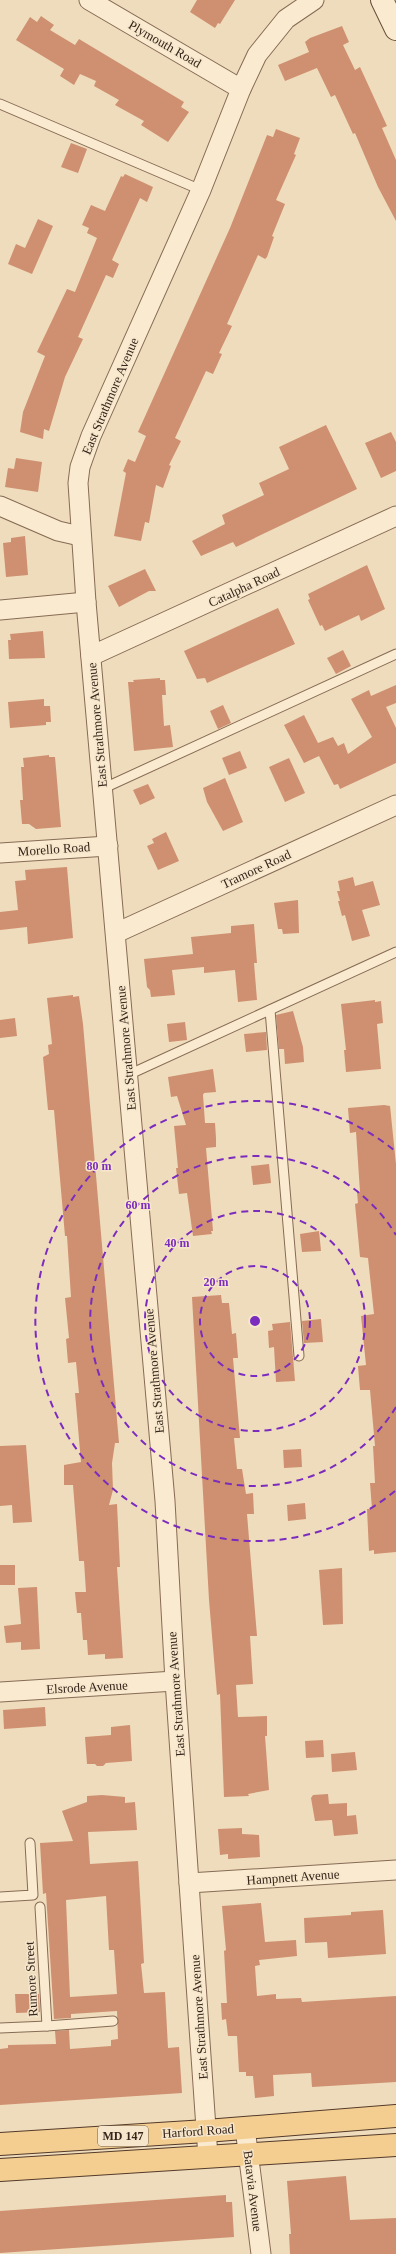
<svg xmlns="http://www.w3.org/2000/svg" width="396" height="2254" viewBox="0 0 396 2254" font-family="Georgia,serif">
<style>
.building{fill:#ce9070;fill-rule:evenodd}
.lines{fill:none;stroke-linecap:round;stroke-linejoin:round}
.service-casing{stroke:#866b55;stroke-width:11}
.minor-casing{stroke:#866b55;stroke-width:21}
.secondary-casing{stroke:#684d39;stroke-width:24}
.primary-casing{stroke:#533a2a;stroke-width:24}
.service{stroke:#faeacf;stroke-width:9}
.minor{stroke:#faeacf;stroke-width:19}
.secondary{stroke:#faeacf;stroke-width:22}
.primary{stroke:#f4ce91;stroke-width:22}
.ring{fill:none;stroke:#7b2cbf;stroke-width:2;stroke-dasharray:7 5}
.labels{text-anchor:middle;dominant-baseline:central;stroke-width:3;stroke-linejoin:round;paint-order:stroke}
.shield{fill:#f6e6cb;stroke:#6f5f4f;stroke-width:1}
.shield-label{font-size:12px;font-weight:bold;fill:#35251a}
.street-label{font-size:13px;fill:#35251a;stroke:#f6e6cb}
.centre{fill:#7b2cbf;stroke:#f6e6cb;stroke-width:2}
.ring-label{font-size:12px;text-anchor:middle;font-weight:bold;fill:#7b2cbf;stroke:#f6e6cb;stroke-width:3;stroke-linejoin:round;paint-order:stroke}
</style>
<rect width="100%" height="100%" fill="#efdcbc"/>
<g class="building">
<polygon points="197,0 235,0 220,24 218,23 215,28 190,12"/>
<polygon points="41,16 54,25 50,30 75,45 79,39 184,102 181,107 189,112 168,142 141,125 144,121 115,105 119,100 94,86 96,81 80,74 74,85 60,76 64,69 16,40 30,17 37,22"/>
<polygon points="342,26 349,42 343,45 355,70 360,67 387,126 382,128 396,160 396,221 378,187 355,133 353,134 335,95 331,97 317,68 285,81 278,65 309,52 305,42 310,38"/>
<polygon points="276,129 300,138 294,154 296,155 276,200 285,204 272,236 274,237 267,257 265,259 258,255 227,324 232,326 219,353 222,354 213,374 206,371 175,438 181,441 169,465 171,466 163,488 156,485 149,523 145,522 141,541 114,536 126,473 123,471 128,459 135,462 146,436 138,432 230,228 267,135 273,137"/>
<polygon points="71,143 87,149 78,173 61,167"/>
<polygon points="125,174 153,187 147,202 140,198 112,260 119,264 113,278 106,275 78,337 83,339 65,377 49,431 44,429 43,439 20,432 23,412 45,356 37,352 67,289 75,292 97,238 87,233 89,228 82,225 91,205 105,211 121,176 123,177"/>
<polygon points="38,219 53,226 32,274 8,264 16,244 25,248"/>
<polygon points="326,425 357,489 236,547 233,542 201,556 192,541 225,524 222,515 264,495 259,483 289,469 279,447"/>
<polygon points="391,432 396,442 396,471 381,478 365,443"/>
<polygon points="16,458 42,462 38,492 5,487 8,468 14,469"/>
<polygon points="25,536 28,575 6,577 3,543 11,542 11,538"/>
<polygon points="367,565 385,609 361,621 359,615 325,631 322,625 320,626 308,600 310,599 308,594"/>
<polygon points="145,569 156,591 149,591 119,607 108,586"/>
<polygon points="278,608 295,644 207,683 205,678 197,679 184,651"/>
<polygon points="43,631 45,658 9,659 8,640 11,640 10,634"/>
<polygon points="343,650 351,666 336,674 327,658"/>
<polygon points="160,678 160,680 165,680 166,695 162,695 164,726 170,725 173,747 134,751 128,682 134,682 133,680"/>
<polygon points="396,685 396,703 386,707 396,728 396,763 340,789 338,784 334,785 319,756 304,763 284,725 304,715 318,743 333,737 338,746 344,743 348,754 372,737 351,699 369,690 371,696"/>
<polygon points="44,699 44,706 50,706 51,722 46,722 46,725 10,728 8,702"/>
<polygon points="223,705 231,723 218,729 210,711"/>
<polygon points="240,751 247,768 229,775 222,758"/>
<polygon points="49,755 49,757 55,757 61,827 36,829 29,824 22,824 20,800 23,800 21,767 24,767 23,758"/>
<polygon points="289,758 305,793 285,802 269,767"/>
<polygon points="225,778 243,822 223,831 207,802 203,788"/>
<polygon points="148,784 155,798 140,805 133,790"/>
<polygon points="166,832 179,861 158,870 147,846 154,843 152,839"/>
<polygon points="67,867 73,938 28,944 27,927 0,930 0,912 18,910 15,881 26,880 25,870"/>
<polygon points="353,877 355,886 373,881 380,905 362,910 370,936 352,941 345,915 342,916 338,901 340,901 337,891 340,891 338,881"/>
<polygon points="298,900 299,933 283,934 282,929 278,929 274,903"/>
<polygon points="254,924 257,963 254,963 257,1000 238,1002 235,970 204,973 204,967 172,970 175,995 151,997 150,990 147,987 144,959 193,954 191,937 231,933 231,926"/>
<polygon points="73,995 73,997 79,996 83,1024 119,1443 115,1443 112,1463 113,1490 109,1505 117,1504 120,1567 117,1567 123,1658 105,1659 105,1654 88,1655 87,1640 83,1640 81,1613 77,1613 75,1592 86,1592 84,1561 79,1561 73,1485 64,1485 64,1465 81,1462 75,1393 79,1393 76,1362 68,1363 66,1339 69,1338 65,1298 71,1297 67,1236 65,1236 54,1110 48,1110 43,1057 49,1054 48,1045 52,1044 47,998"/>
<polygon points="375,1000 375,1002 381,1001 383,1023 377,1024 381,1069 346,1072 344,1050 346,1050 341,1004"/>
<polygon points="293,1011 303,1047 304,1062 285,1064 284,1049 279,1049 276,1015"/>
<polygon points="15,1018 17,1036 0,1038 0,1020"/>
<polygon points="185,1022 187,1040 169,1042 167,1024"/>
<polygon points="266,1032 267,1050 246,1052 244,1034"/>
<polygon points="213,1069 216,1092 204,1093 203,1095 205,1123 215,1123 216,1138 216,1147 206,1148 213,1231 211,1231 212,1234 193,1236 187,1193 179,1194 176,1168 178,1168 174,1126 186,1125 177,1096 171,1097 168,1077"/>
<polygon points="384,1105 390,1106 396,1164 396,1552 374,1554 374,1550 369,1551 367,1509 372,1509 370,1483 375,1483 373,1446 375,1446 370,1390 360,1390 358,1366 366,1365 361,1316 374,1314 368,1258 360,1257 355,1204 358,1203 357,1192 360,1192 356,1132 350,1133 348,1108"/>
<polygon points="269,1164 271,1183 253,1185 251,1166"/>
<polygon points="319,1231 321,1251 302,1252 300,1234"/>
<polygon points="221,1295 222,1303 229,1303 232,1334 236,1333 238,1358 233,1358 240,1438 234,1438 237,1469 242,1469 246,1494 253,1493 254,1514 247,1514 257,1636 250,1636 253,1684 236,1685 238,1717 267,1716 267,1736 265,1736 269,1790 248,1794 249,1796 224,1797 220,1694 217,1695 209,1600 192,1297"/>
<polygon points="321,1319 323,1342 304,1343 302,1321"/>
<polygon points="290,1322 295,1381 276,1382 274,1347 269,1348 268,1331 273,1330 272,1324"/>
<polygon points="26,1445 32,1522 13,1523 12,1505 0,1506 0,1446"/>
<polygon points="301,1449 302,1467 284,1468 283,1450"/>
<polygon points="305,1503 306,1519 288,1521 287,1505"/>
<rect x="0" y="1565" width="15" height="20"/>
<polygon points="342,1568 343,1624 323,1625 319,1570"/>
<polygon points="37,1587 40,1649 21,1650 21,1642 6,1643 4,1626 21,1624 18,1588"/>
<polygon points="45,1707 46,1726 4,1729 3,1710"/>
<polygon points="130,1725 132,1761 106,1763 103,1766 97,1766 95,1764 87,1764 85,1737 111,1735 111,1727"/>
<polygon points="323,1740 324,1757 306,1758 305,1741"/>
<polygon points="355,1752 357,1770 332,1772 331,1754"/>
<polygon points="328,1794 329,1804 347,1803 347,1816 356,1815 358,1834 334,1836 332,1820 315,1821 311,1798 313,1795"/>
<path d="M102,1795L125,1797V1803L135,1802L137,1830L88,1832L90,1864L138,1861L144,1963L141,1964L144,1993L165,1992L168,2048L179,2047L182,2093L0,2105V2049L8,2048V2045L56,2044L55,2031L69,2030L70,2049L111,2046V2040L118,2039L117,2011L71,2014V2018L54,2019L46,1893L43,1894L40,1843L73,1841L62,1811L87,1802V1796ZM106,1896L109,1950H114L117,1994L70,1997L66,1900Z"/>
<polygon points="242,1828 242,1834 259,1835 260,1857 228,1859 228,1854 220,1855 218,1829"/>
<polygon points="261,1903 265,1942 296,1940 297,1956 259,1960 260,1965 255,1966 257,1996 276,1994 276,1999 301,1998 302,2002 396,1996 396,2082 312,2087 311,2073 273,2075 274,2096 255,2098 253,2076 246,2076 246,2072 239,2072 237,2036 228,2036 226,2019 222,2020 221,2003 227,2003 224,1951 226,1950 222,1906"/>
<polygon points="383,1910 386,1954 328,1958 327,1942 305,1943 304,1918 351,1915 351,1912"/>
<polygon points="15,1994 39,1994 40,2012 16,2013"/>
<polygon points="346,2176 350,2220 396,2218 396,2254 290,2254 289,2234 291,2234 287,2181"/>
<polygon points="226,2195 226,2202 232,2202 234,2237 0,2253 0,2211"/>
</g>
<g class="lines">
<defs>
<g id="service">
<polyline points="0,104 201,190"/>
<polyline points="102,789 396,654"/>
<polyline points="270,1010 299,1356"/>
<polyline points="128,1075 396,952"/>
<polyline points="0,1897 33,1895 30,1843"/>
<polyline points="47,2026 113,2021"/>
<polyline points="0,2028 47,2026 40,1907"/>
</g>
<g id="minor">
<polyline points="89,0 241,89"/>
<polyline points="0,506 58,531 80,536"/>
<polyline points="0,610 86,602"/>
<polyline points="91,656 396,516"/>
<polyline points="0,853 108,846"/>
<polyline points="116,933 396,805"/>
<polyline points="0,1692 175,1681"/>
<polyline points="189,1883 396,1870"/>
<polyline points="245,2128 261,2254"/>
<polyline points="208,2157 175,1681 165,1501 86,602 78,483 80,467 91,436 201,190 241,89 257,55 286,19 314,0"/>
</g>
<polyline id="secondary" points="382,0 396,29"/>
<g id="primary">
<polyline points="0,2144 206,2131 396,2116"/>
<polyline points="0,2170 396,2145"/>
</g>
</defs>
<use href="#service" class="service-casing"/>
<use href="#minor" class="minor-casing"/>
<use href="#secondary" class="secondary-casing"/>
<use href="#primary" class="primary-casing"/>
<use href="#service" class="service"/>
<use href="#minor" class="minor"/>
<use href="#secondary" class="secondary"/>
<use href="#primary" class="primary"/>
</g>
<g class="ring">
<circle cx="255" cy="1321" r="55"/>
<circle cx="255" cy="1321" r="110"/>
<path d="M396 1407A165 165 0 1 1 396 1235"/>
<path d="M395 1491A220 220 0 1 1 395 1151"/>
</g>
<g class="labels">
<rect class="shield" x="98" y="2126" width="50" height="20" rx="3"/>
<g class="shield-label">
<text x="123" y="2136">MD 147</text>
</g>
<g class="street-label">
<text transform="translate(165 44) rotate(30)">Plymouth Road</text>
<text transform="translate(110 396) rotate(-67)">East Strathmore Avenue</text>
<text transform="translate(244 587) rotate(-25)">Catalpha Road</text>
<text transform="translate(97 725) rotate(-95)">East Strathmore Avenue</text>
<text transform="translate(54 849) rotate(-4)">Morello Road</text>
<text transform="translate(256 869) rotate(-25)">Tramore Road</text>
<text transform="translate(126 1048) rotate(-95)">East Strathmore Avenue</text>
<text transform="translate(154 1371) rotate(-95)">East Strathmore Avenue</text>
<text transform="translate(87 1687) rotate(-3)">Elsrode Avenue</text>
<text transform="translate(176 1694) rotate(-94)">East Strathmore Avenue</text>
<text transform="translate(293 1877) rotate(-4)">Hampnett Avenue</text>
<text transform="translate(31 1979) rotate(-93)">Rumore Street</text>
<text transform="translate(199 2017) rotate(-94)">East Strathmore Avenue</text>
<text transform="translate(198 2131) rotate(-4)">Harford Road</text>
<text transform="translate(253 2191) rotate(83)">Batavia Avenue</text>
</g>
</g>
<circle cx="255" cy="1321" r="6" class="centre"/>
<g class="ring-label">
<text x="99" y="1170">80 m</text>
<text x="138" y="1209">60 m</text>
<text x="177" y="1247">40 m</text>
<text x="216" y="1286">20 m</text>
</g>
</svg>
